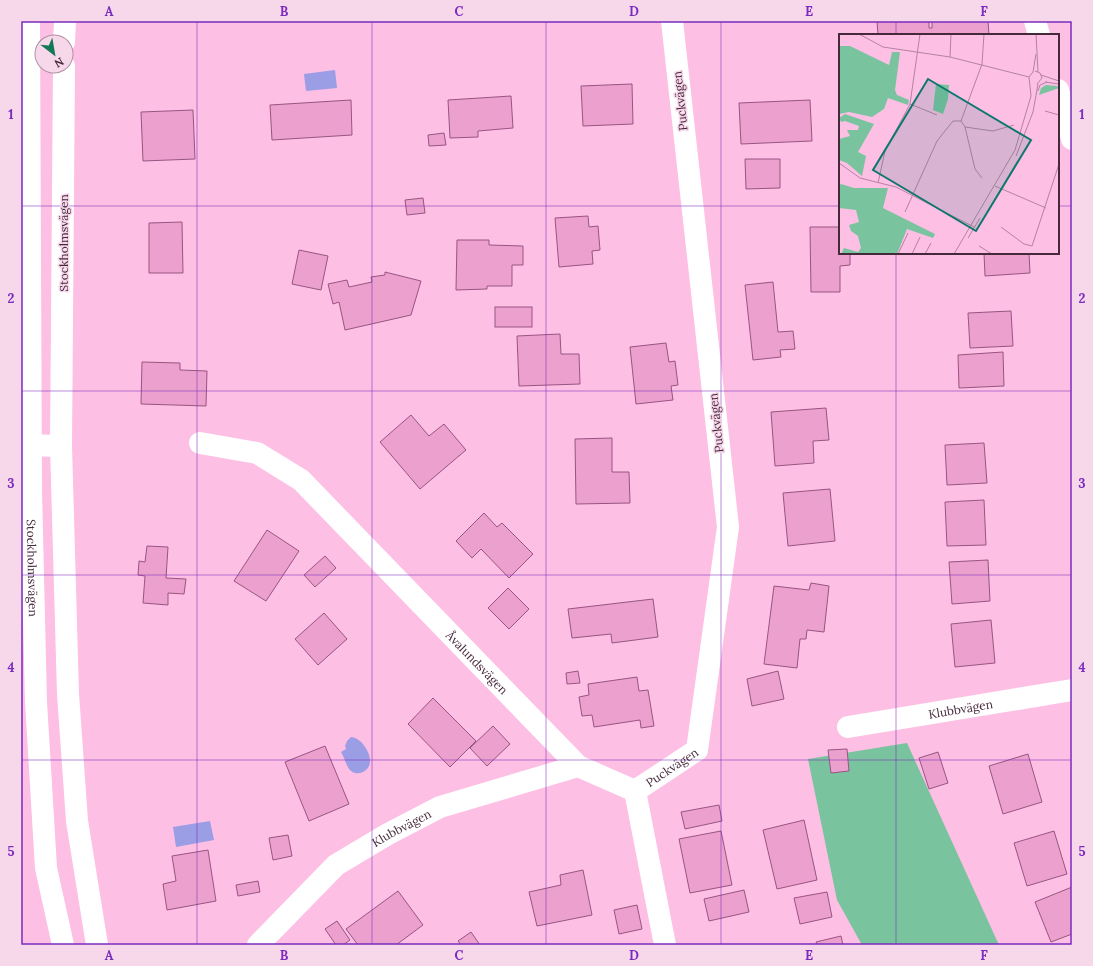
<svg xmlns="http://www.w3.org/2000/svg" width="1093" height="966" viewBox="0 0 1093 966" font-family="Lora,serif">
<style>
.green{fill:#7ac39f}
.water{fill:#9b9de5}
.building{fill:#eba0ce;stroke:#995581}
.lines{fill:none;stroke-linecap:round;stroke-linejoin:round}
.minor{stroke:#fff;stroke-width:22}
.major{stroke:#fff;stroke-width:22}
.grid{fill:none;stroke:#7b2cbf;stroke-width:1;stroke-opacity:0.55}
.labels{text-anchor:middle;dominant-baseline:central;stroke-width:3;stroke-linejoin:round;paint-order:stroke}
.street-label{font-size:12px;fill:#46283b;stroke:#f7d7ea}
.inset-road{fill:none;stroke:#b483a0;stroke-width:1}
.view{fill:#0f766e;fill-opacity:0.15;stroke:#0f766e;stroke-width:2}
.inset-edge{fill:none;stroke:#46283b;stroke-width:2}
.neatline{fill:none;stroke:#7b2cbf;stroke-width:1.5}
.grid-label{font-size:13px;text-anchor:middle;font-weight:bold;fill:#7b2cbf}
</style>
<rect width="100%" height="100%" fill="#fdbfe4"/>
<polygon class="green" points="907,743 999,945 862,945 837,900 808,759"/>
<g class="water">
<polygon points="335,70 337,88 306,91 304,74"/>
<path d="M351,737C361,737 371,753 370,762C369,773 355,777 349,769C346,764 344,757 341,752L346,749L345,746L347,741Z"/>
<polygon points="210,821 214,840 176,847 173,827"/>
</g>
<g class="building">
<polygon points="877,21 929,21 929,28 932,28 932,21 988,21 989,35 878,35"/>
<polygon points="632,84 633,124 583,126 581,86"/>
<polygon points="511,96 513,128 478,131 478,137 450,138 448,100"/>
<polygon points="351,100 352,135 272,140 270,105"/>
<polygon points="810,100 812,141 741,144 739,103"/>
<polygon points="193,110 195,159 143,161 141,112"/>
<polygon points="444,133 446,145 429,146 428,135"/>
<polygon points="745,159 780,159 780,188 746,189"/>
<polygon points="423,198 425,213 407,215 405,200"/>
<polygon points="588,216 589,227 598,226 600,250 592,251 593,264 559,267 555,218"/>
<polygon points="182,222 183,273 149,273 149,223"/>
<polygon points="810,227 840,227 840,253 850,253 850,265 840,266 840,292 811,292"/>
<polygon points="457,240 489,240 489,245 523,246 523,265 512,265 512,286 487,286 487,289 456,290"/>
<polygon points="299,250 328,256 321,290 292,284"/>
<polygon points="984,253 1029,253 1030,273 985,276"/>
<polygon points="385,272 421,281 411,315 345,330 339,302 333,304 328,284 347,280 349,287 372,282 371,277 385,275"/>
<polygon points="773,282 778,332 793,331 795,349 780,350 781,357 753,360 745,285"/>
<rect x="495" y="307" width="37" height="20"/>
<polygon points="1011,311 1013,346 970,348 968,313"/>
<polygon points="560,334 561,354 579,354 580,384 519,386 517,336"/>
<polygon points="666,343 669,362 675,361 678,385 671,386 673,400 636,404 630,347"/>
<polygon points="1003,352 1004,386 959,388 958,355"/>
<polygon points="142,362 180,363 180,370 207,371 206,406 141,404"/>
<polygon points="826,408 829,440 813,441 814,463 775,466 771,412"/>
<polygon points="411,415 429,436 444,424 466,450 420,489 380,442"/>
<polygon points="612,438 612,472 629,472 630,503 576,504 575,439"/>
<polygon points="984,443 987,483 947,485 945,445"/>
<polygon points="830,489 835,541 788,546 783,493"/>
<polygon points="984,500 986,545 947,546 945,502"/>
<polygon points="484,513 497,527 502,523 533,554 509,578 481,549 472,558 456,541"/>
<polygon points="267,530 299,551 266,601 234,581"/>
<polygon points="147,546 168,547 166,578 186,579 184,594 168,593 168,605 143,603 145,576 138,575 139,561 145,562"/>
<polygon points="325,556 336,568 315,587 304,575"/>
<polygon points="988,560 990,601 952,604 949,562"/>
<polygon points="811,583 829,586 824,632 807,630 806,639 800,639 797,668 764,664 774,586 809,590"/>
<polygon points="508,588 529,609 509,629 488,608"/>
<polygon points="653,599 658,637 612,643 611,634 572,638 568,609"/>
<polygon points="324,613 347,639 318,665 295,639"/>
<polygon points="991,620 995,663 955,667 951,624"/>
<polygon points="578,671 580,683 567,684 566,673"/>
<polygon points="778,671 784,699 752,706 747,679"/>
<polygon points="637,677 639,691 648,690 654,726 641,728 640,720 594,727 592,715 582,716 579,697 589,695 588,684"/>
<polygon points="433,698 476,741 450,767 408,724"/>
<polygon points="493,726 510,744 487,766 470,748"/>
<polygon points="325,746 349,804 309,821 285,762"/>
<polygon points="847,749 849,771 831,773 828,750"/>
<polygon points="938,752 948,783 929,789 919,758"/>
<polygon points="1028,754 1042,802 1003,814 989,766"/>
<polygon points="719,805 722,821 685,829 681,812"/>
<polygon points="804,820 817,880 777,889 763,830"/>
<polygon points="721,831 732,885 690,893 679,839"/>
<polygon points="1054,831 1067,874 1027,886 1014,843"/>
<polygon points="288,835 292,856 273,860 269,838"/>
<polygon points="208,850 216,901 167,910 163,884 176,881 172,856"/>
<polygon points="583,870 592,915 537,926 529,892 561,885 560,875"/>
<polygon points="258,881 260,892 238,896 236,885"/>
<polygon points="1072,887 1072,934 1051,942 1035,902"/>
<polygon points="744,890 749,912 709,921 704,899"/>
<polygon points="398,891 423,925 396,945 358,945 346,929"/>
<polygon points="827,892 832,917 800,924 794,898"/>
<polygon points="637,905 642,929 619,934 614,910"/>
<polygon points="337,921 350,940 343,945 336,945 325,929"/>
<polygon points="471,932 480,945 461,945 458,941"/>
<polygon points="841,936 843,945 817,945 816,942"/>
</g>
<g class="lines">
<g class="minor">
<polyline points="1035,21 1039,35"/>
<polyline points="1058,90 1072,139"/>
<path id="s1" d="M200,443L257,453L301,480L578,766L635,791L665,945"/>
<polyline points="21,445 61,446"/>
<path id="s2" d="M848,727L1072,690"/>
<path id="s3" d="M635,791L697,750L728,527L672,21"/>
<path id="s4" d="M258,945L336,865L388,834L440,807L578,766"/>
</g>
<g class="major">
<path id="s5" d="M29,21L31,491L36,702L46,868L63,945"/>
<polyline points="64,42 65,21"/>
<polyline points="64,66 61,446 68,694 77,821 97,945"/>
</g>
</g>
<path class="grid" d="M197,21V945M372,21V945M546,21V945M721,21V945M896,21V35M21,206H840M1058,206H1072M896,253V945M21,391H1072M21,575H1072M21,760H1072"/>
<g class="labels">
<g class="street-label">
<text transform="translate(680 101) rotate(-96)">Puckvägen</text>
<text transform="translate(63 243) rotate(-90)">Stockholmsvägen</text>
<text transform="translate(716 423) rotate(-96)">Puckvägen</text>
<text stroke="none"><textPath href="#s5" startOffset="547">Stockholmsvägen</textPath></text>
<text stroke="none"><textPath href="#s1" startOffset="363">Åvalundsvägen</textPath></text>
<text stroke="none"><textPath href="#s2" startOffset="114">Klubbvägen</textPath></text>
<text stroke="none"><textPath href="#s3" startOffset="44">Puckvägen</textPath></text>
<text stroke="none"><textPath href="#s4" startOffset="187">Klubbvägen</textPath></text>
</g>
</g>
<g transform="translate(839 34)">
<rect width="220" height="220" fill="#fdbfe4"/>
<path d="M0,12H11L50,31L53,18H61L56,56L58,61L70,66L69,71L49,64L45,75L33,83L10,78L0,80ZM97,50L110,51L109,65L104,80L94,76ZM207,51L218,52L220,54L200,61L202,54ZM6,80L35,90L19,118L27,122L23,142L8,129L0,126V105L11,102L8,96H19L20,92L6,87L2,88L0,84ZM2,150L15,154H49L44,174L96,200L94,204L68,195L58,220H2L5,214L19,218L22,214L19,202L12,197L10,191L20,188L17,176L0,174V152Z" fill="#7ac39f"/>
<path class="inset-road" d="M20,0L44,13L111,23L190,43M197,0L199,38M111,23L112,0M196,37L201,39L203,44L198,50M202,41L220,47M206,48L220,50M199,57L201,51L208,48M71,70L98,81M206,77L220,81M126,93L154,97L175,91M177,122L194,78L199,50M0,129L21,144L57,153L135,193M143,144L136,135L126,93L122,87L143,30L145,0M39,149L46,117L71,70L81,0M156,152L207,174M66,178L98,107L114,87H122M162,193L185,210L193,212L220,130M129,204L141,184M140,212L153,220M59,220L69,199M73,220L81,203M86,220L92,209M115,220L176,116L192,62L190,43L194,38L197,20"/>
<path class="view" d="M89,45L192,106L137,197L34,136Z"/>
<rect width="220" height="220" class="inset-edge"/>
</g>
<rect width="1093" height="966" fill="none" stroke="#f7d7ea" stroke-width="44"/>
<g transform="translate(54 54) rotate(149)"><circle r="19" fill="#f7d7ea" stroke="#b091a4"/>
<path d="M0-3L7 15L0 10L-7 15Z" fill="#117a54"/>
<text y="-6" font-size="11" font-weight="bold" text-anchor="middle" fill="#46283b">N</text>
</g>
<rect x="22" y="22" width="1049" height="922" class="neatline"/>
<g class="grid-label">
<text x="109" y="16">A</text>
<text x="284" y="16">B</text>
<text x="459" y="16">C</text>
<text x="634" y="16">D</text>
<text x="809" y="16">E</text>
<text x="984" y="16">F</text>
<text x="11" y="119">1</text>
<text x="1082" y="119">1</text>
<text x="11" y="303">2</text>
<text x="1082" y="303">2</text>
<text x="11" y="488">3</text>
<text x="1082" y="488">3</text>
<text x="11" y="672">4</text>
<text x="1082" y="672">4</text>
<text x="11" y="856">5</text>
<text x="1082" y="856">5</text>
<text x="109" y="960">A</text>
<text x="284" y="960">B</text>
<text x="459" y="960">C</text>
<text x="634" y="960">D</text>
<text x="809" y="960">E</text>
<text x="984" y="960">F</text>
</g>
</svg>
